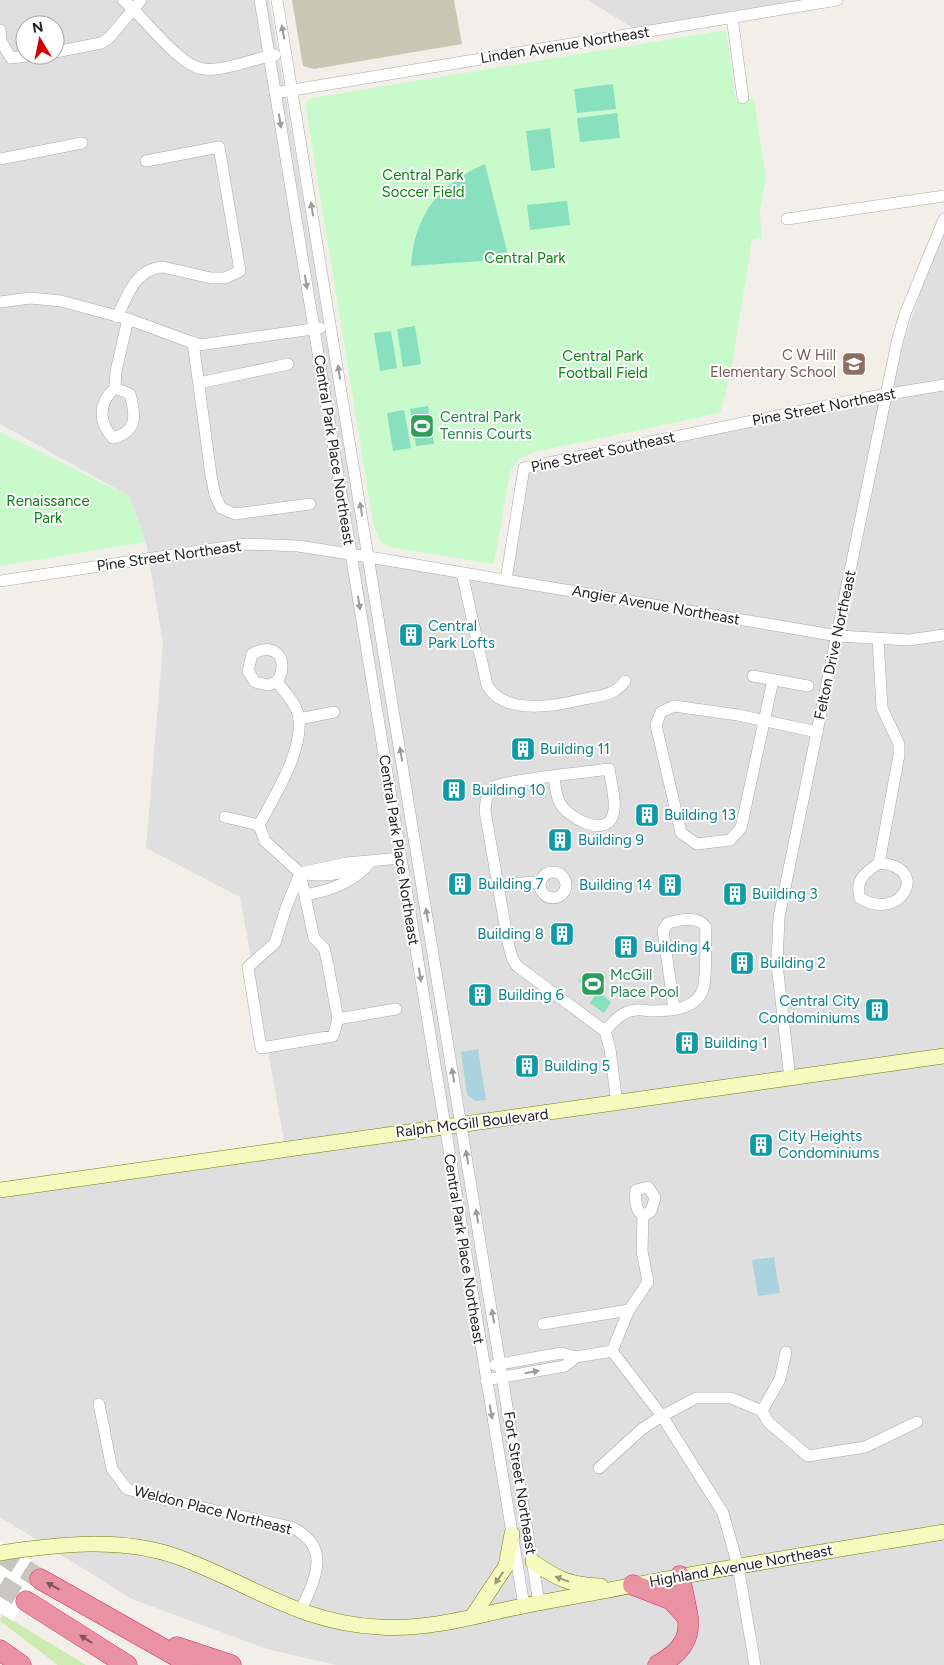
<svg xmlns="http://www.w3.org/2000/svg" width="944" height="1665" viewBox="0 0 944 1665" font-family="Figtree,sans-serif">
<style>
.residential{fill:#e0dfdf;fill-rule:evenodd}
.construction{fill:#c7c7b4}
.grass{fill:#cdebb0}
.park{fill:#c8facc}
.pitch{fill:#88e0be}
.water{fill:#aad3df}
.pier{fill:#fff}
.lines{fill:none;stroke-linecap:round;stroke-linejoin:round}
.motorway-tunnel{stroke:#c8c6c1;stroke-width:20;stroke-dasharray:20 10;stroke-linecap:butt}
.minor-casing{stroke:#a9a9a9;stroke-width:12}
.secondary-casing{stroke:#707d05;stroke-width:16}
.motorway-casing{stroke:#dc2a67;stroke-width:21}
.minor{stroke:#fff;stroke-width:11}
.secondary{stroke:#f7fabf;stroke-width:15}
.motorway{stroke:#e892a2;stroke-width:20}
.oneway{fill:#9c9c9c}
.oneway2{fill:#979978}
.oneway3{fill:#7b545c}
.labels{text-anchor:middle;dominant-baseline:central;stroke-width:4;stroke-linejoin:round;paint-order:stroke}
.street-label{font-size:15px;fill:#222;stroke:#fff}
.park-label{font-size:15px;fill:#0c8416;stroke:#fff}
.education-label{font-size:15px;fill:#785e54;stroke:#fff;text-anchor:end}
.leisure-label{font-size:15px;fill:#27864d;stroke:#fff;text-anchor:start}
.culture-label{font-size:15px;fill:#0d838f;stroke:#fff;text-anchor:start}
</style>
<rect width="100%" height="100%" fill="#f2efe9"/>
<g class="residential">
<path d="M0,0H269L366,559L509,581L526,468L701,433L884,400L944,221V1665H336L267,1649L132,1599L0,1517V1184L286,1151L240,897L146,848L163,644L146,542L129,496L0,424ZM25,25H55V55H25Z"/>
<polygon points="588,0 846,0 644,35"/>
</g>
<polygon class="construction" points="292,0 454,0 462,44 314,69 303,66"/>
<polygon class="grass" points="2,1614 86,1665 58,1665 0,1621"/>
<g class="park">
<polygon points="726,30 736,101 754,98 766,179 760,210 761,238 752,240 730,376 720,413 534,452 520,458 510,472 494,564 390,547 381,542 374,528 306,108 307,101 312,98"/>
<polygon points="0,432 129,496 146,542 0,566"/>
</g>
<g class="pitch">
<polygon points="613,84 616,109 577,113 574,89"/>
<polygon points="617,113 620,138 580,142 577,118"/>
<polygon points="550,128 555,168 531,171 526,131"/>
<path d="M485,164L507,251L500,258L496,260L411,266C414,215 439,184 485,164Z"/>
<polygon points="567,201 570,225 530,230 527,205"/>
<polygon points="415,326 421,364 403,367 397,329"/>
<polygon points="391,331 397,368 380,371 374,333"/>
<polygon points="428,406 434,444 416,446 410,409"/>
<polygon points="404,410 411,448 393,451 387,413"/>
<polygon points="598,991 611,1002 604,1013 590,1003"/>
</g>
<g class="water">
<polygon points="591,972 603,973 605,989 596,988 588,993 578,980"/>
<polygon points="478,1049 486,1100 475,1101 467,1095 461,1052"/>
<polygon points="774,1257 780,1293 758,1296 752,1260"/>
</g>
<polygon class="pier" points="0,1541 45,1570 13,1621 0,1613"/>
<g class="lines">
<g class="motorway-tunnel">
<polyline points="0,1553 40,1579"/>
<polyline points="0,1585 26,1601"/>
</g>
<defs>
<g id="minor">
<path d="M123,0C144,17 178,65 203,69C223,72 254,58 275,55"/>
<polyline points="260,0 524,1606"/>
<polyline points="277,0 539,1603"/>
<polyline points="732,17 743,98"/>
<polyline points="0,30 1,41 11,58 35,55"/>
<polyline points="55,52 101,43 109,38 141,0"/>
<polyline points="275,93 837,0"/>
<polyline points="0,159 82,143"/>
<polyline points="787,219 944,196"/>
<polyline points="0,302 30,298 61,301 128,319 199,345 320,328"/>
<path d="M117,317C128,295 135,269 163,267L211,278H225L240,271L219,147L146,161"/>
<polyline points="193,342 211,475 215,495 221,508 235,514 310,504"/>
<polyline points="199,383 288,364"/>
<path d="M115,388L130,394C136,416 138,431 113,438C98,422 98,403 115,388L116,371L128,319"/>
<path d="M462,573L487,685C504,716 556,706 584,699C599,696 616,695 625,681"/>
<polyline points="506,580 524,468 865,398 944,385"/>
<polyline points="0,581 246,544 298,546 369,557 838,636 909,640 944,635"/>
<path d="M878,639L882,708L899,744V755L879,863C865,873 855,879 860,898C901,923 932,867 879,863"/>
<polyline points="753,676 808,686"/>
<polyline points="773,680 741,828 730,840 697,844 681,833 656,725 661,712 674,706 738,715 817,732"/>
<path d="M277,682L268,685L255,682L248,671L252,654C276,640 290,661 277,682C284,691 295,702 298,714C306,747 274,797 259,825L265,841L300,873L314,938L324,948L327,960L338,1019L333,1036L261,1048L248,967L275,943L286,908L300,873"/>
<polyline points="299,719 334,712"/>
<path d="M554,777C555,785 556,796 560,803C567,817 605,839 613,815C617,802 611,783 609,769C591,772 503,780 494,787C486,793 486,802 485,811L508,942L512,958L517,966L605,1031L610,1049L617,1104"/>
<polyline points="225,817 259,825"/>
<circle cx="553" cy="885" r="13"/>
<polyline points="300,873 347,863 400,858"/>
<path d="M305,874C321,876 340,876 355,867"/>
<polyline points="499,886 531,882 540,884"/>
<path d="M305,895C333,890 353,882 372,861"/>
<polyline points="338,1019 396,1009"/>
<path d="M605,1031C614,1021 622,1011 636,1010C641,1009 646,1011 651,1011C672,1011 700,1009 704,985C707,966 705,945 706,927C697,915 680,920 668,923L663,930L674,1009"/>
<polyline points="790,1079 777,964 779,917 897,342 905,314 944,219"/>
<path d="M543,1324L629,1310L648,1282L642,1251L643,1216C635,1210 635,1200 636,1190L648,1187L655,1198L651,1211L643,1216"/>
<polyline points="612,1351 662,1416 696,1398 731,1398 762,1411 780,1379 786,1352"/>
<polyline points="495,1365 561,1353 576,1357 612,1351 629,1310"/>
<polyline points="486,1380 565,1366 576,1357"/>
<path d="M99,1404L112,1469L127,1489L167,1500L291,1527C333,1547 315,1579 300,1612"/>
<polyline points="762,1411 768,1422 808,1456 865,1447 917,1422"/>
<polyline points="599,1468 642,1429 662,1416 723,1513 738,1566 755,1665"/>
</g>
<g id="secondary">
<polyline points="0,1190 944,1056"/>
<path d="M0,1553C58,1544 121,1537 178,1557C250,1583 298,1623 379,1627C423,1630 465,1619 508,1609C540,1602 572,1597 604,1591C717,1568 830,1551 944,1532"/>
<path d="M533,1562C558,1579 569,1585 601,1586"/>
<polyline points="472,1617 506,1566 512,1534"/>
</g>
<g id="motorway">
<polyline points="40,1579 192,1665"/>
<polyline points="633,1585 672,1600 688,1618"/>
<polyline points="26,1601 127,1665"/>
<polyline points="177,1647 231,1665"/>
<polyline points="0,1650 21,1665"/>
<path d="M658,1665C703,1641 686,1616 680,1576"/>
</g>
</defs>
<use href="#minor" class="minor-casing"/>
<use href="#secondary" class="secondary-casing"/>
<use href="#motorway" class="motorway-casing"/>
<use href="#minor" class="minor"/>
<use href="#secondary" class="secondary"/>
<use href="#motorway" class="motorway"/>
</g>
<defs><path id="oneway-solid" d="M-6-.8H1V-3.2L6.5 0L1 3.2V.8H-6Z" transform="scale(1.25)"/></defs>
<g class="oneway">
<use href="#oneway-solid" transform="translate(283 32) rotate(-100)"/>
<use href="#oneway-solid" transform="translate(280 121) rotate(81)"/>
<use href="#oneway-solid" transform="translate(312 209) rotate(-99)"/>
<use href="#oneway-solid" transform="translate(306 282) rotate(81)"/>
<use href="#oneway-solid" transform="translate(339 372) rotate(-99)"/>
<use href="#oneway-solid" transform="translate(361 509) rotate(-99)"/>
<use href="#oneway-solid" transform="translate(359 603) rotate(81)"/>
<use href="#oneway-solid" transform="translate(401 754) rotate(-99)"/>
<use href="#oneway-solid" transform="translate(427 915) rotate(-99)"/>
<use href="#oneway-solid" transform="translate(420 975) rotate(81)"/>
<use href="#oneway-solid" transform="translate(453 1075) rotate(-99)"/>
<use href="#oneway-solid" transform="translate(467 1157) rotate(-99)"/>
<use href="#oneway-solid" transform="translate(477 1216) rotate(-99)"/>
<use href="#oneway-solid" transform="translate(493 1316) rotate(-99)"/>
<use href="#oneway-solid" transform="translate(532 1372) rotate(-10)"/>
<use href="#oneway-solid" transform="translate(491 1412) rotate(80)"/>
</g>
<g class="oneway2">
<use href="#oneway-solid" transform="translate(499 1578) rotate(125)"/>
<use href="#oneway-solid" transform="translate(562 1579) rotate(-160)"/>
</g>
<g class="oneway3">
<use href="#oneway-solid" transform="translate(53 1586) rotate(-151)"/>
<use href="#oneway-solid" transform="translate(86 1639) rotate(-148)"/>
</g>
<defs>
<symbol id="school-square" viewBox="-11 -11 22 22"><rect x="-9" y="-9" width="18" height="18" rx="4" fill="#8d6e63" stroke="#fff"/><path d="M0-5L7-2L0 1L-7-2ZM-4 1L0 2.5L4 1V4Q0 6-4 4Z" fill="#fff"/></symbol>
<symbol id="stadium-square" viewBox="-11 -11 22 22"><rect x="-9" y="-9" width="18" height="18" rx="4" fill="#2e9e5b" stroke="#fff"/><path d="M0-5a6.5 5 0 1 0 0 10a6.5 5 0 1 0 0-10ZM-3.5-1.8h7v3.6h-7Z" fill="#fff"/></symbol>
<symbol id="building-square" viewBox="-11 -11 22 22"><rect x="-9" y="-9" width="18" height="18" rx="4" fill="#0f9aa8" stroke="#fff"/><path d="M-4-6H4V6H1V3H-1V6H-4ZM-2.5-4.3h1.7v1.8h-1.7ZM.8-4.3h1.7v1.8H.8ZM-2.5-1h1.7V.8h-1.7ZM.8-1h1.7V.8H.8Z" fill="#fff"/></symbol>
</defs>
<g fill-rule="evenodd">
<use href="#school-square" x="840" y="350" width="28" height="28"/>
<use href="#stadium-square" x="408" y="412" width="28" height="28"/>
<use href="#building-square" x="397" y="621" width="28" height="28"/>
<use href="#building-square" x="509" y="735" width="28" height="28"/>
<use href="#building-square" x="440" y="776" width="28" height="28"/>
<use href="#building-square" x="633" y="801" width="28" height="28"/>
<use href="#building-square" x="546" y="826" width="28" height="28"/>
<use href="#building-square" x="446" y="870" width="28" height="28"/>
<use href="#building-square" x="656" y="871" width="28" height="28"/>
<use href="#building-square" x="721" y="880" width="28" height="28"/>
<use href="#building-square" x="548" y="920" width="28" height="28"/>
<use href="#building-square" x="612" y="933" width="28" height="28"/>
<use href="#building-square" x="728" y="949" width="28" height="28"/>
<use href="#stadium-square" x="579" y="970" width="28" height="28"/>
<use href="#building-square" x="466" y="981" width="28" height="28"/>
<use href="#building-square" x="863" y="996" width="28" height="28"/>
<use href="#building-square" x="673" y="1029" width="28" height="28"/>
<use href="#building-square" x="513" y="1052" width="28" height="28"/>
<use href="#building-square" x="747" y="1131" width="28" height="28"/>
</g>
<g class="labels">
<g class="street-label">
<text transform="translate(565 45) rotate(-9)">Linden Avenue Northeast</text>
<text transform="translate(824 407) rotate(-11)">Pine Street Northeast</text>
<text transform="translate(334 450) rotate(81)">Central Park Place Northeast</text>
<text transform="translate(603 452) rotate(-12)">Pine Street Southeast</text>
<text transform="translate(169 556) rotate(-8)">Pine Street Northeast</text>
<text transform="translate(656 605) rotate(10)">Angier Avenue Northeast</text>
<text transform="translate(835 645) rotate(-78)">Felton Drive Northeast</text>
<text transform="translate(399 850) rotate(81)">Central Park Place Northeast</text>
<text transform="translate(472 1123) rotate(-7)">Ralph McGill Boulevard</text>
<text transform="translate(464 1249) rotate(81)">Central Park Place Northeast</text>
<text transform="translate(520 1483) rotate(81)">Fort Street Northeast</text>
<text transform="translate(213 1510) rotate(14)">Weldon Place Northeast</text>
<text transform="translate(741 1566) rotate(-10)">Highland Avenue Northeast</text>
</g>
<g class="park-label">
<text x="423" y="175">Central Park<tspan x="423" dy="17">Soccer Field</tspan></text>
<text x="525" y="258">Central Park</text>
<text x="603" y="356">Central Park<tspan x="603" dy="17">Football Field</tspan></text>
<text x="48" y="501">Renaissance<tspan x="48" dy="17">Park</tspan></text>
</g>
<g class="education-label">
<text x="836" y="355">C W Hill<tspan x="836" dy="17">Elementary School</tspan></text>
</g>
<g class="leisure-label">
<text x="440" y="417">Central Park<tspan x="440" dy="17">Tennis Courts</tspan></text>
<text x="610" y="975">McGill<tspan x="610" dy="17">Place Pool</tspan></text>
</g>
<g class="culture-label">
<text x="428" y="626">Central<tspan x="428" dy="17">Park Lofts</tspan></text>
<text x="540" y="749">Building 11</text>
<text x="472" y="790">Building 10</text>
<text x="664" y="815">Building 13</text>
<text x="578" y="840">Building 9</text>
<text x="478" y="884">Building 7</text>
<text x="652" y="885" text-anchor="end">Building 14</text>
<text x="752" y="894">Building 3</text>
<text x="544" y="934" text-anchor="end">Building 8</text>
<text x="644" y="947">Building 4</text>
<text x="760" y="963">Building 2</text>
<text x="498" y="995">Building 6</text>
<text x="860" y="1001" text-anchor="end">Central City<tspan x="860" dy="17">Condominiums</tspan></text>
<text x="704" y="1043">Building 1</text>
<text x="544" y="1066">Building 5</text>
<text x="778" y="1136">City Heights<tspan x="778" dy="17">Condominiums</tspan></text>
</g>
</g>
<g transform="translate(40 40) rotate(350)"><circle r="24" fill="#ffffff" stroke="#a7a7a7"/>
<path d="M0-4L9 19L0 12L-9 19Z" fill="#d40000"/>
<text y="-8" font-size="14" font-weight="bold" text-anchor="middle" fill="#222222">N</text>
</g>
</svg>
